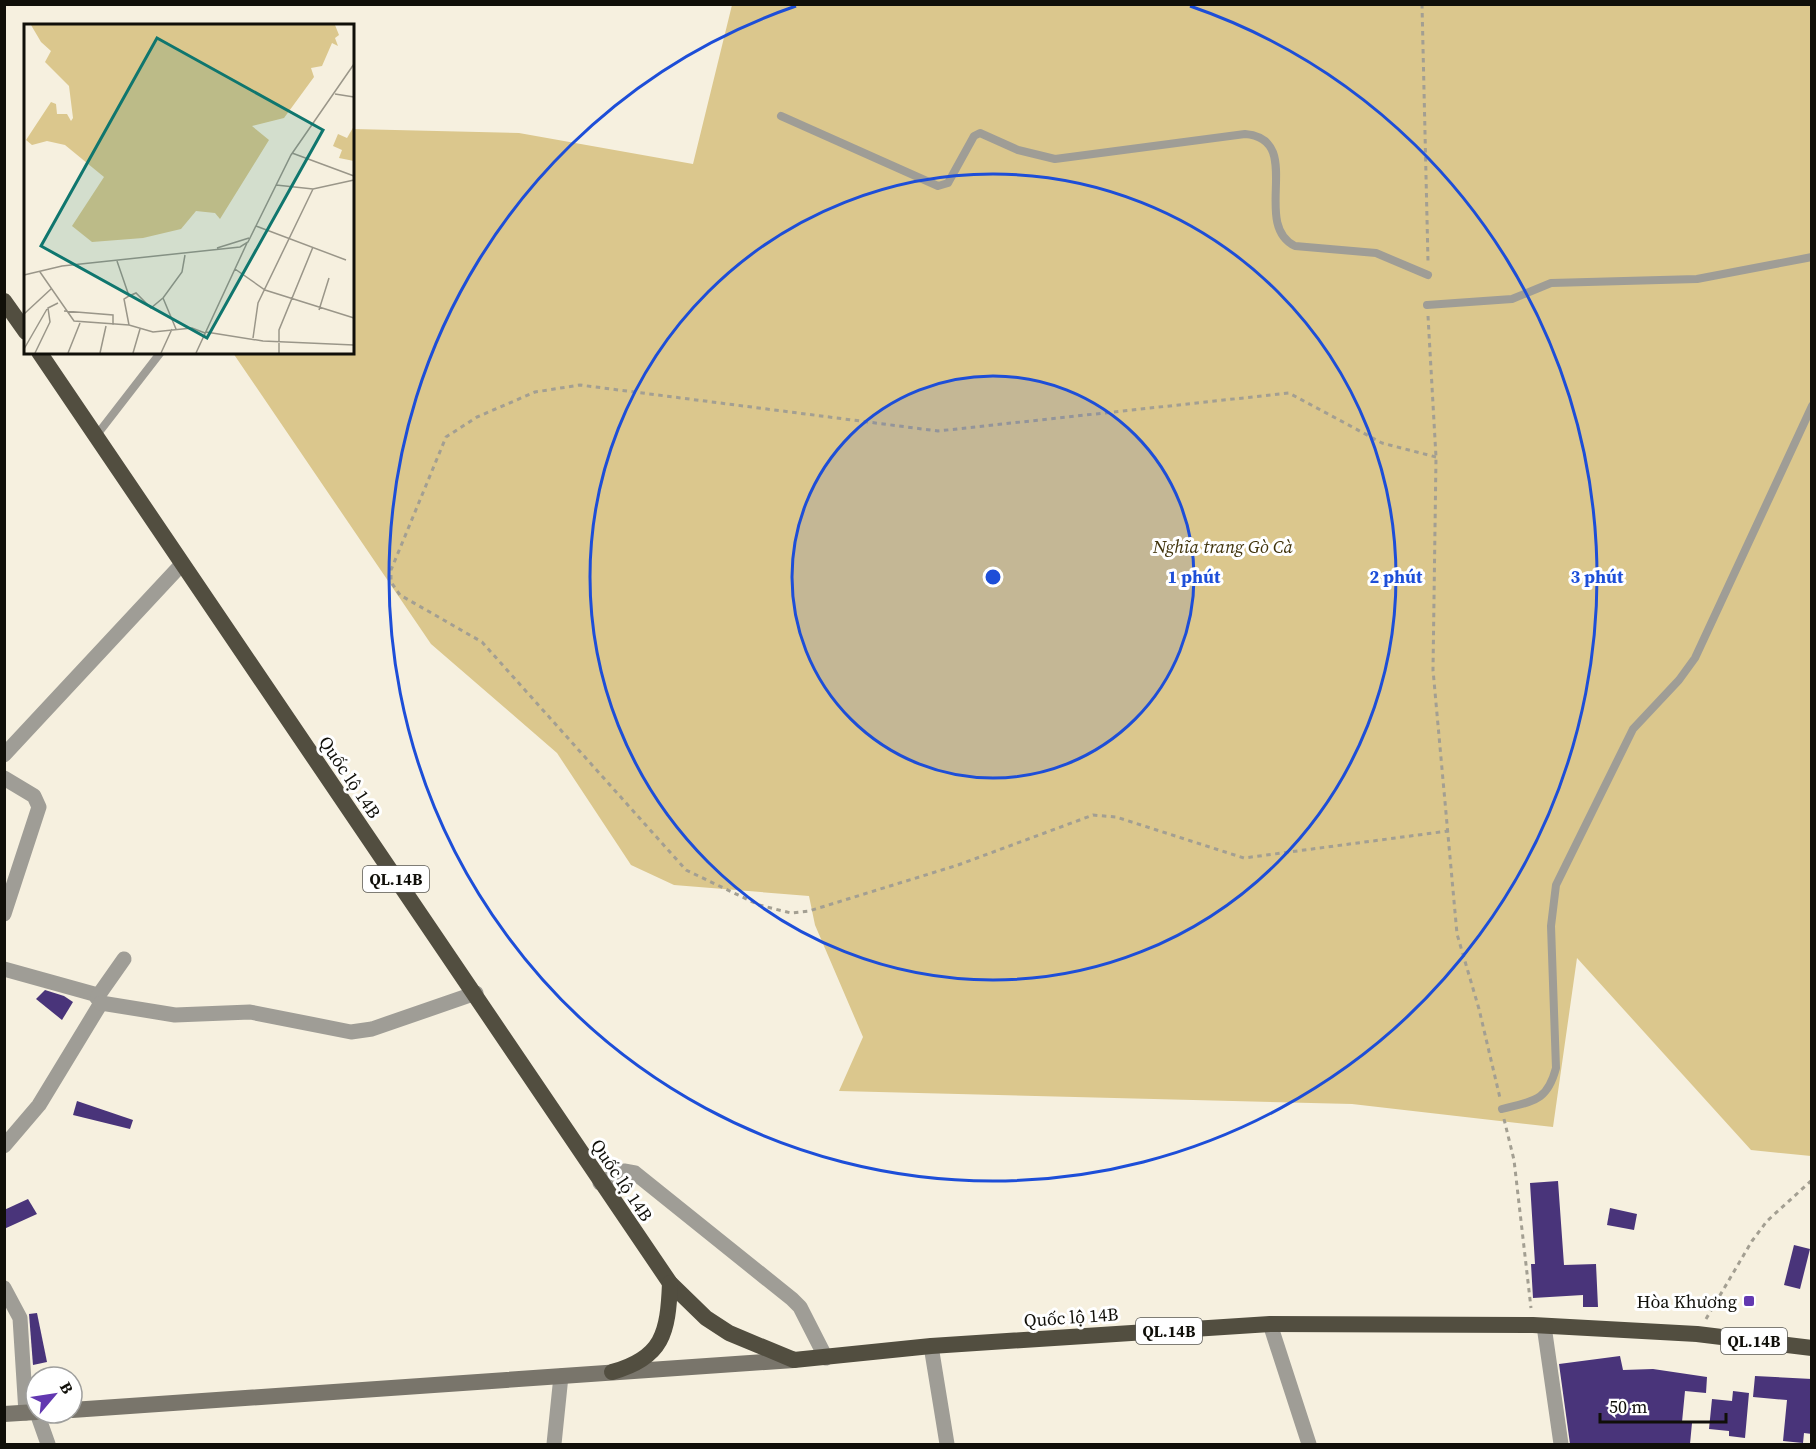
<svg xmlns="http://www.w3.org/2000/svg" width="1816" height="1449" viewBox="0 0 1816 1449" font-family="'Source Serif 4',serif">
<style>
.green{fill:#dbc78d}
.building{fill:#49347a}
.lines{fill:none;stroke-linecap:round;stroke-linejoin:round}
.path{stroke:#a39f92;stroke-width:3;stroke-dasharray:4.5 4.5;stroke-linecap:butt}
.service{stroke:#9f9d96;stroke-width:8}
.minor{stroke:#9f9d96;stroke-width:15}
.secondary{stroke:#79756b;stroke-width:16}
.trunk{stroke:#524e40;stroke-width:16}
.ring{fill:none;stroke:#1d4ed8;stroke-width:3}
.poi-dot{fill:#6238b0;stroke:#fff;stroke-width:2}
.labels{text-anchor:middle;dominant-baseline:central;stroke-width:6;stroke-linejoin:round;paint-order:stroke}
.shield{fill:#fff;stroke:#585753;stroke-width:1.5}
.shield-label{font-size:16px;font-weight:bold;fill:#100f09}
.park-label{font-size:18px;font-style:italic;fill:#3f320a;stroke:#fff}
.street-label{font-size:18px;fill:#100f09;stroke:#fff}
.poi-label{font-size:18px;fill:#100f09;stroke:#fff;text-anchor:end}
.inset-road{fill:none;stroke:#9a9689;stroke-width:1.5}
.view{fill:#0f766e;fill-opacity:0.15;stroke:#0f766e;stroke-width:3}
.inset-edge{fill:none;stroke:#100f09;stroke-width:3}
.centre{fill:#1d4ed8;stroke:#fff;stroke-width:3}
.ring-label{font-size:18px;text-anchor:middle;font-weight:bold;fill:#1d4ed8;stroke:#fff;stroke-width:6;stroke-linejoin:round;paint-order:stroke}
</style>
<rect width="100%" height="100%" fill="#f6f0df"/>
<polygon class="green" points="732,5 1811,5 1811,1156 1751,1150 1577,958 1553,1127 1352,1104 839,1091 863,1037 815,925 809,896 674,885 631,865 557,753 431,644 233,353 352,352 353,129 519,133 693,164"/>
<g class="building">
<polygon points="45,990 64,996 73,1002 62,1020 36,999"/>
<polygon points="77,1101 133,1120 130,1129 73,1115"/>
<polygon points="1558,1181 1564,1265 1596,1264 1598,1307 1583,1307 1583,1295 1533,1298 1531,1264 1535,1264 1530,1183"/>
<polygon points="28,1199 37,1214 4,1229 4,1210"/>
<polygon points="1610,1208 1637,1214 1634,1230 1607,1225"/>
<polygon points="1794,1245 1810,1249 1800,1289 1784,1285"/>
<polygon points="37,1313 47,1362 33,1365 29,1314"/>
<polygon points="1620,1356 1623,1370 1653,1369 1707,1377 1706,1393 1685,1391 1682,1422 1692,1423 1690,1444 1570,1444 1559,1364"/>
<polygon points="1755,1376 1812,1379 1812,1434 1804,1433 1803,1443 1783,1441 1787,1400 1753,1397"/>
<polygon points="1733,1391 1749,1393 1745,1438 1729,1436 1729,1431 1709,1429 1712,1399 1732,1401"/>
</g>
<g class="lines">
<g class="path">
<polyline points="1422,4 1428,261"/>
<polyline points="1428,316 1436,457 1433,670 1457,934 1479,1009 1500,1098"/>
<polyline points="1436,457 1382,443 1289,393 938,431 580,385 535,392 477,417 446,437 391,570 391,582 400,595 482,642 686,870 759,905 791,913 809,911 958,865 1093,815 1116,817 1244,858 1448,831"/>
<polyline points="1504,1119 1514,1160 1531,1308"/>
<polyline points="1706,1319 1752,1241 1767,1221 1812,1180"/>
</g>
<g class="service">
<path d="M781,116L938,186L948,183L974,136L980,133L1018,150L1055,159L1245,134C1306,139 1250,224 1295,246L1376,253L1428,275"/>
<polyline points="1427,305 1512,299 1551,283 1697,279 1812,257"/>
<polyline points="96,436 161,352"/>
<path d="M1502,1109C1533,1101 1547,1102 1556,1068L1551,926L1556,885L1633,729L1679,680L1695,658L1812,406"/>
</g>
<g class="minor">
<polyline points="4,755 181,565"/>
<polyline points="4,778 34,796 39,807 4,914"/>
<polyline points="4,969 94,994 101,1003 39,1105 4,1146"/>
<polyline points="98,996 124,959"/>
<polyline points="101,1003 175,1015 250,1012 351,1032 372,1029 476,993"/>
<polyline points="600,1183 624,1171 635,1173 792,1299 800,1307 826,1358"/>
<polyline points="4,1288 20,1318 26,1413"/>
<polyline points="1270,1324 1309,1444"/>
<polyline points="1544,1326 1561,1444"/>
<polyline points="931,1346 947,1444"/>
<polyline points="37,1413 48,1444"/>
<polyline points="554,1444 561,1376"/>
</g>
<g class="secondary">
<polyline points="72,1410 794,1360"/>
<polyline points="4,1414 36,1412"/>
</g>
<g class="trunk">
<polyline points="4,301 26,332"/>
<polyline points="39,352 670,1283 706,1318 729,1333 794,1360 931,1346 1270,1324 1533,1325 1697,1334 1812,1348"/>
<path d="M612,1372C663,1358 668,1333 670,1283"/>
</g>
</g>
<circle cx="993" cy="577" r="201" fill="#1d4ed8" fill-opacity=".12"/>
<g class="ring">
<circle cx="993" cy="577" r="201"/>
<circle cx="993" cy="577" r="403"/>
<path d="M1190 6A604 604 0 1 1 796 6"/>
</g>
<rect class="poi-dot" x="1743" y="1295" width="12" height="12" rx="3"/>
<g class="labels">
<g class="shield">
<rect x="363" y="866" width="66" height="26" rx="4.5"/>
<rect x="1136" y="1318" width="66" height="26" rx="4.5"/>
<rect x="1721" y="1328" width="66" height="26" rx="4.5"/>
</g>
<g class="shield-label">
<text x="396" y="879">QL.14B</text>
<text x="1169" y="1331">QL.14B</text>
<text x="1754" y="1341">QL.14B</text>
</g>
<g class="park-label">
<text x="1223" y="546">Nghĩa trang Gò Cà</text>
</g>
<g class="street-label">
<text transform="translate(350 777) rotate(56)">Quốc lộ 14B</text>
<text transform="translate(622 1180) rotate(56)">Quốc lộ 14B</text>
<text transform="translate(1071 1317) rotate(-4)">Quốc lộ 14B</text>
</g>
<g class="poi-label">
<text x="1737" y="1301">Hòa Khương</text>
</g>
</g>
<g transform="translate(24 24)">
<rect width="330" height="330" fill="#f6f0df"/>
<path d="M7,1H311L315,11L311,14L314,22L308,19L298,42L287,44L290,53L260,94L228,102L245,116L196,195L191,189L172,187L157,205L119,214L68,218L48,202L80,153L41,121L23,117L8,121L2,116L27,78L32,80L33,90H43L47,97L49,94L45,62L21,38L27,27L17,18ZM330,102V137L315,134L318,126L309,122L314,110L323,114Z" fill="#dbc78d"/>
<path class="inset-road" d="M311,70L330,73M268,129L330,152M252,161L289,165L330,156M232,202L322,236M193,224L225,214M93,237L105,272L100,275L105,301M211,245L241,266L330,294M16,248L50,297L105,301L129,308L168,304L181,309M0,251L38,242L216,223L224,218L267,131L330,40M105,272L112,269L127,284L139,274L152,305M139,274L158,248L161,231M295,286L305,254M40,287L89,291V301M0,290L27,265M182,308L239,317L330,321M229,314L234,279L289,165M0,325L23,285M11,329L26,298L24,284L34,279M44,329L56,299M76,329L82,302M109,329L116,305M137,329L148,305M172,329L223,219M255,329V306L289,223"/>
<path class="view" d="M133,14L299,106L183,314L17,222Z"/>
<rect width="330" height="330" class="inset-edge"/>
</g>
<circle cx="993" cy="577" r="9" class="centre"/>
<g class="ring-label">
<text x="1194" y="583">1 phút</text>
<text x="1396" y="583">2 phút</text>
<text x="1597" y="583">3 phút</text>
</g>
<rect width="1816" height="1449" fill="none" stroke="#100f09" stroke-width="12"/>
<g transform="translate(54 1395) rotate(61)"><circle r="28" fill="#ffffff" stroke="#9f9f9d" stroke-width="1.5"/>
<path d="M0-4.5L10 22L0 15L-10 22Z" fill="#6238b0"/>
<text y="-9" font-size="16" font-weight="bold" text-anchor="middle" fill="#100f09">B</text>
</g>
<path d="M1600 1413v9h126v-9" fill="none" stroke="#100f09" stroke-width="3"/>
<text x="1609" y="1413" font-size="18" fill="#100f09" stroke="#ffffff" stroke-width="4.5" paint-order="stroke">50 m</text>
</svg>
